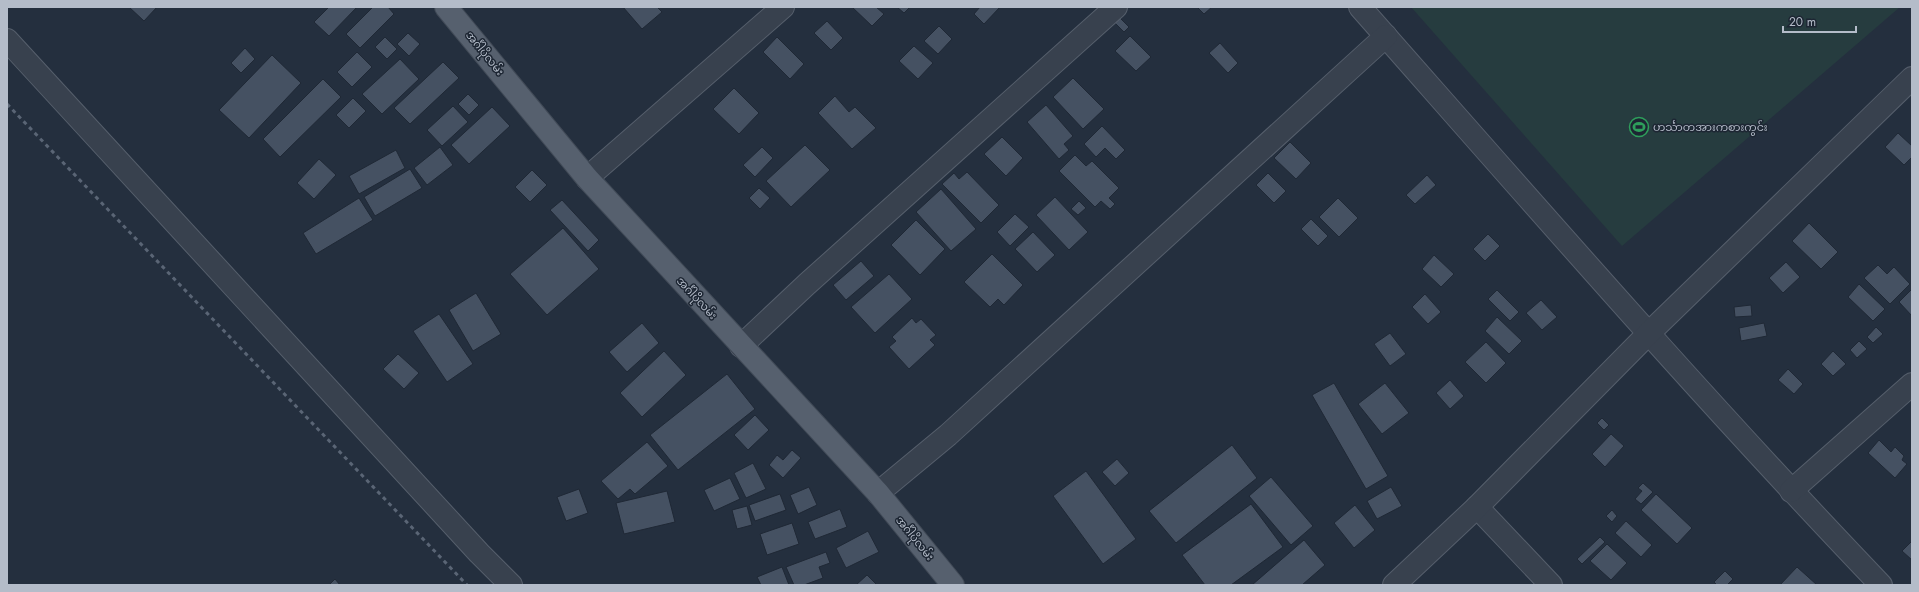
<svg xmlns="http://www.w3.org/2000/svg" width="1919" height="592" viewBox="0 0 1919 592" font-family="Jost,'Noto Sans Myanmar',sans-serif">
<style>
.green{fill:#263c3f}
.building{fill:#455162;stroke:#1f2835}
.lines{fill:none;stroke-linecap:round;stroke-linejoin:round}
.street-casing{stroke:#565f6c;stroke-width:24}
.primary-casing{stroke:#414a57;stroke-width:24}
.street{stroke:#38414e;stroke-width:22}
.primary{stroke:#56606e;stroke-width:22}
.rail{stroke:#5a6575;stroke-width:3;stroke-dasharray:4 4;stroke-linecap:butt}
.labels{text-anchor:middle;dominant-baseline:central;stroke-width:3;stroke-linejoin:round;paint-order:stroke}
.street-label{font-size:11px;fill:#b4bcc9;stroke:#1d2633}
.poi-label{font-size:11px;fill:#b4bcc9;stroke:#1d2633;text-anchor:start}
</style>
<rect width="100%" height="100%" fill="#242f3e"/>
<polygon class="green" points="1411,7 1900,7 1622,246"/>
<g class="building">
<polygon points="129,7 157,7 144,21"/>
<polygon points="329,7 357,7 329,36 314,22"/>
<polygon points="373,7 388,7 394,14 360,48 346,34"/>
<polygon points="623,7 657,7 662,12 642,29"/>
<polygon points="852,7 876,7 884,14 872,26"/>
<polygon points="897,7 910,7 904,13"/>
<polygon points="980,7 979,7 1000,7 984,24 974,14"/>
<polygon points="1197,7 1212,7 1204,14"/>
<polygon points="1119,17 1129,27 1124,32 1114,22"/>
<polygon points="827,21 843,38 831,50 814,33"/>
<polygon points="939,26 952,39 938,54 924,41"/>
<polygon points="408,33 420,44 409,56 397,44"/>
<polygon points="1130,36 1151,57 1136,71 1115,51"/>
<polygon points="385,37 397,49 387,59 375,47"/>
<polygon points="777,37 804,64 790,79 763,52"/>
<polygon points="1220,43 1238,63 1228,73 1209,53"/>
<polygon points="914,46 933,63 918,79 899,61"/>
<polygon points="245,48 255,59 241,73 231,63"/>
<polygon points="357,52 372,67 352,87 337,72"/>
<polygon points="272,55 301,83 249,138 219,110"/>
<polygon points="400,59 419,79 382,114 362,94"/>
<polygon points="443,62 459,78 410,124 394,108"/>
<polygon points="1073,78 1104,109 1083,129 1053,97"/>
<polygon points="323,79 341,97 280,157 263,139"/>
<polygon points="734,88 759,113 739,134 713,109"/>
<polygon points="468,94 479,105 469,115 458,104"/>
<polygon points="835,96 849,112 855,107 876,128 852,149 818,113"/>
<polygon points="353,98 366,111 349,128 336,115"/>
<polygon points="1046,105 1073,136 1064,144 1069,150 1059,159 1027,122"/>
<polygon points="453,106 468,122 442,146 427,130"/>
<polygon points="492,107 510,126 469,164 451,145"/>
<polygon points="1102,126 1125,150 1116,159 1105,148 1096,157 1084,144"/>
<polygon points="1898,133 1912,146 1912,157 1904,165 1885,147"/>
<polygon points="1002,137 1023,158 1006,176 984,154"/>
<polygon points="1290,142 1311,163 1296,179 1274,158"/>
<polygon points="805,145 830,170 791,207 766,181"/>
<polygon points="440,147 453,165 427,185 414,168"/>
<polygon points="762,147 773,158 755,177 743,165"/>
<polygon points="396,150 405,168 359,194 349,176"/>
<polygon points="1075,155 1086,166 1092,161 1119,188 1109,198 1115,204 1110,209 1101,201 1095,207 1059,171"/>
<polygon points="319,159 336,175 314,199 297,183"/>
<polygon points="410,169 422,188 375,216 364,197"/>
<polygon points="532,170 547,185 530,202 515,187"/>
<polygon points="967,172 999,205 981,223 942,184 954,173 959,179"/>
<polygon points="1268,173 1286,191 1274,203 1256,185"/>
<polygon points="1427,175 1436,185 1415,204 1406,195"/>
<polygon points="759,188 770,198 760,209 749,198"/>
<polygon points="941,189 976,229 951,251 916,212"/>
<polygon points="1055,197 1088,232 1069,250 1036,215"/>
<polygon points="359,198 373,220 316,254 303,233"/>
<polygon points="1338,198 1358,218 1339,237 1319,217"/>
<polygon points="562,200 599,240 588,251 550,210"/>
<polygon points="1079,201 1086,208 1078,215 1071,209"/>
<polygon points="1015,214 1029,227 1010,246 997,232"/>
<polygon points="1311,219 1328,236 1318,246 1301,229"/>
<polygon points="916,220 945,249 920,275 891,245"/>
<polygon points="1809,223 1838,252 1821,269 1792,241"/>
<polygon points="563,228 599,269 547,315 510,274"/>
<polygon points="1033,232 1055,255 1037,272 1015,249"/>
<polygon points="1488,234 1500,246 1485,261 1473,249"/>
<polygon points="992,254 1023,285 1004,305 998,299 990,307 964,282"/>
<polygon points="1434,255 1454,274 1441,287 1422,269"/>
<polygon points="861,261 874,276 846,300 833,285"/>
<polygon points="1786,262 1800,277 1783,293 1769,278"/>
<polygon points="1878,265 1887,274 1894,267 1910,284 1890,304 1864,278"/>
<polygon points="889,274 912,299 875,333 851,307"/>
<polygon points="1859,284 1885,309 1873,321 1848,297"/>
<polygon points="1912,289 1912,316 1899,302"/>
<polygon points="1497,290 1519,312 1510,321 1488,299"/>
<polygon points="476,293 501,334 473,351 449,310"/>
<polygon points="1425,294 1441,312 1428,324 1412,307"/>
<polygon points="1541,300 1557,317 1542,330 1526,313"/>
<polygon points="1751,305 1752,316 1735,317 1734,307"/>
<polygon points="439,314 473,364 447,382 413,331"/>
<polygon points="1497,317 1522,341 1509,354 1485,331"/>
<polygon points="912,318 916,323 921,319 936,335 930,340 935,345 909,369 889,347 896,341 892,337"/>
<polygon points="642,323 659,343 627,372 609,352"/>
<polygon points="1764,323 1767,336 1741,341 1739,328"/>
<polygon points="1876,327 1883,334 1873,343 1867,337"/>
<polygon points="1390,333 1406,354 1390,366 1374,344"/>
<polygon points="1859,341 1867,349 1857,358 1850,350"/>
<polygon points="1486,342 1506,363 1486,383 1465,362"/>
<polygon points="664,351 686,375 642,417 620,393"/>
<polygon points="1833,351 1846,364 1833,376 1821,364"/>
<polygon points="398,354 419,373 404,389 383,369"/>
<polygon points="1788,369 1803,384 1794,394 1778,380"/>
<polygon points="727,374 755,409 678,470 650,435"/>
<polygon points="1450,380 1464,396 1450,409 1436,393"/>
<polygon points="1334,383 1388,476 1366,489 1312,395"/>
<polygon points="1385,383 1409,413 1382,434 1358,404"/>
<polygon points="755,415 769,430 748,450 734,435"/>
<polygon points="1602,418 1609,425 1604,430 1597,423"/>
<polygon points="1611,434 1624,446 1605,467 1592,454"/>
<polygon points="1879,440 1891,452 1895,447 1904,456 1902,460 1907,464 1895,478 1868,453"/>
<polygon points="647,442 668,466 635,494 630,489 618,499 601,481"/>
<polygon points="1232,445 1257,478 1176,543 1149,511"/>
<polygon points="792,450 801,458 783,478 769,465 777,455 783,460"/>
<polygon points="1117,459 1129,473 1115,486 1102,472"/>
<polygon points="753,463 766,489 746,498 734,473"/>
<polygon points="1086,471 1136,539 1103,564 1053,496"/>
<polygon points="1271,477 1313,526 1291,545 1249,496"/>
<polygon points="730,478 740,499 714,511 704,490"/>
<polygon points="1643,483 1653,492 1641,504 1635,499 1642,491 1638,488"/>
<polygon points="809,487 817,505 798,514 790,495"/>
<polygon points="1391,487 1402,506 1377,519 1367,501"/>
<polygon points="579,489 588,513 566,521 557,497"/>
<polygon points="667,491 675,522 624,534 616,503"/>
<polygon points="780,494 786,510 755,521 749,505"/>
<polygon points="1656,494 1692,528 1677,544 1641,510"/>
<polygon points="1251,504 1283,547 1231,585 1205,585 1182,555"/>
<polygon points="1355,505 1375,530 1354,548 1334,523"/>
<polygon points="747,506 752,525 737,529 732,510"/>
<polygon points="840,509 847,527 815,539 808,522"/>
<polygon points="1612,510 1617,516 1612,522 1606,516"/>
<polygon points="1626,521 1652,545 1641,557 1615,533"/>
<polygon points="792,523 799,544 767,555 760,534"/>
<polygon points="868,531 879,552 846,568 836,548"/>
<polygon points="1600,537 1605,542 1582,564 1577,559"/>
<polygon points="1304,540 1325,565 1302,585 1252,585"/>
<polygon points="1912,541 1912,560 1902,551"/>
<polygon points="1607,544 1627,563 1611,580 1590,561"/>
<polygon points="826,552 830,563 819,567 823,578 804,585 794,585 786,567"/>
<polygon points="782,567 789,585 761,585 757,577"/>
<polygon points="1797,567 1817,585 1780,585"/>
<polygon points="1725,571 1733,579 1727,585 1717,585 1714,582"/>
<polygon points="867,575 877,585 856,585"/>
<polygon points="335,579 340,585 329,585"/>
</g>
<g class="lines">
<defs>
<g id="street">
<path d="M1360,7C1532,202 1702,398 1881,585"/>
<polyline points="7,40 479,553 511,585"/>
<polyline points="587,178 783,7"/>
<polyline points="741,346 807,284 1116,7"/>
<polyline points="1791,491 1912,384"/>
<polyline points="878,493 948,435 1386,36"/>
<polyline points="1477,507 1551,585"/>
<polyline points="1394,585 1477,507 1648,334 1912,78"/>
</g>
<polyline id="primary" points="446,7 587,178 878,493 953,585"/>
</defs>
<use href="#street" class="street-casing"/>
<use href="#primary" class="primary-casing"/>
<use href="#street" class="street"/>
<use href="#primary" class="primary"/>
<polyline class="rail" points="7,104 467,585"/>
</g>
<defs>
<symbol id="stadium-ring" viewBox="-11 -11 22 22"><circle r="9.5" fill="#1d2633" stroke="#2e9e5b" stroke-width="1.5"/><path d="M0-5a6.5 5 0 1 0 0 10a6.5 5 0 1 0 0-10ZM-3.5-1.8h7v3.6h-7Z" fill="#2e9e5b"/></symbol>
</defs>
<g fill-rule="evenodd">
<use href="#stadium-ring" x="1628" y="116" width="22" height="22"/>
</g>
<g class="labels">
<g class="street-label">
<text transform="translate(485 53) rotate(51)">အင်္ဂါပိုလမ်း</text>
<text transform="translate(697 298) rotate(47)">အင်္ဂါပိုလမ်း</text>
<text transform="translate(915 538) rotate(51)">အင်္ဂါပိုလမ်း</text>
</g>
<g class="poi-label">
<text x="1653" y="127">ဟင်္သာတအားကစားကွင်း</text>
</g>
</g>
<rect width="1919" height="592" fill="none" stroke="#b4bcc9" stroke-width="16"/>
<path d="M1783 26v6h73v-6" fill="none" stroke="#b4bcc9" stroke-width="2"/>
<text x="1789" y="26" font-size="12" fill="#b4bcc9" stroke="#1d2633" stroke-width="3" paint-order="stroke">20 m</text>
</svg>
